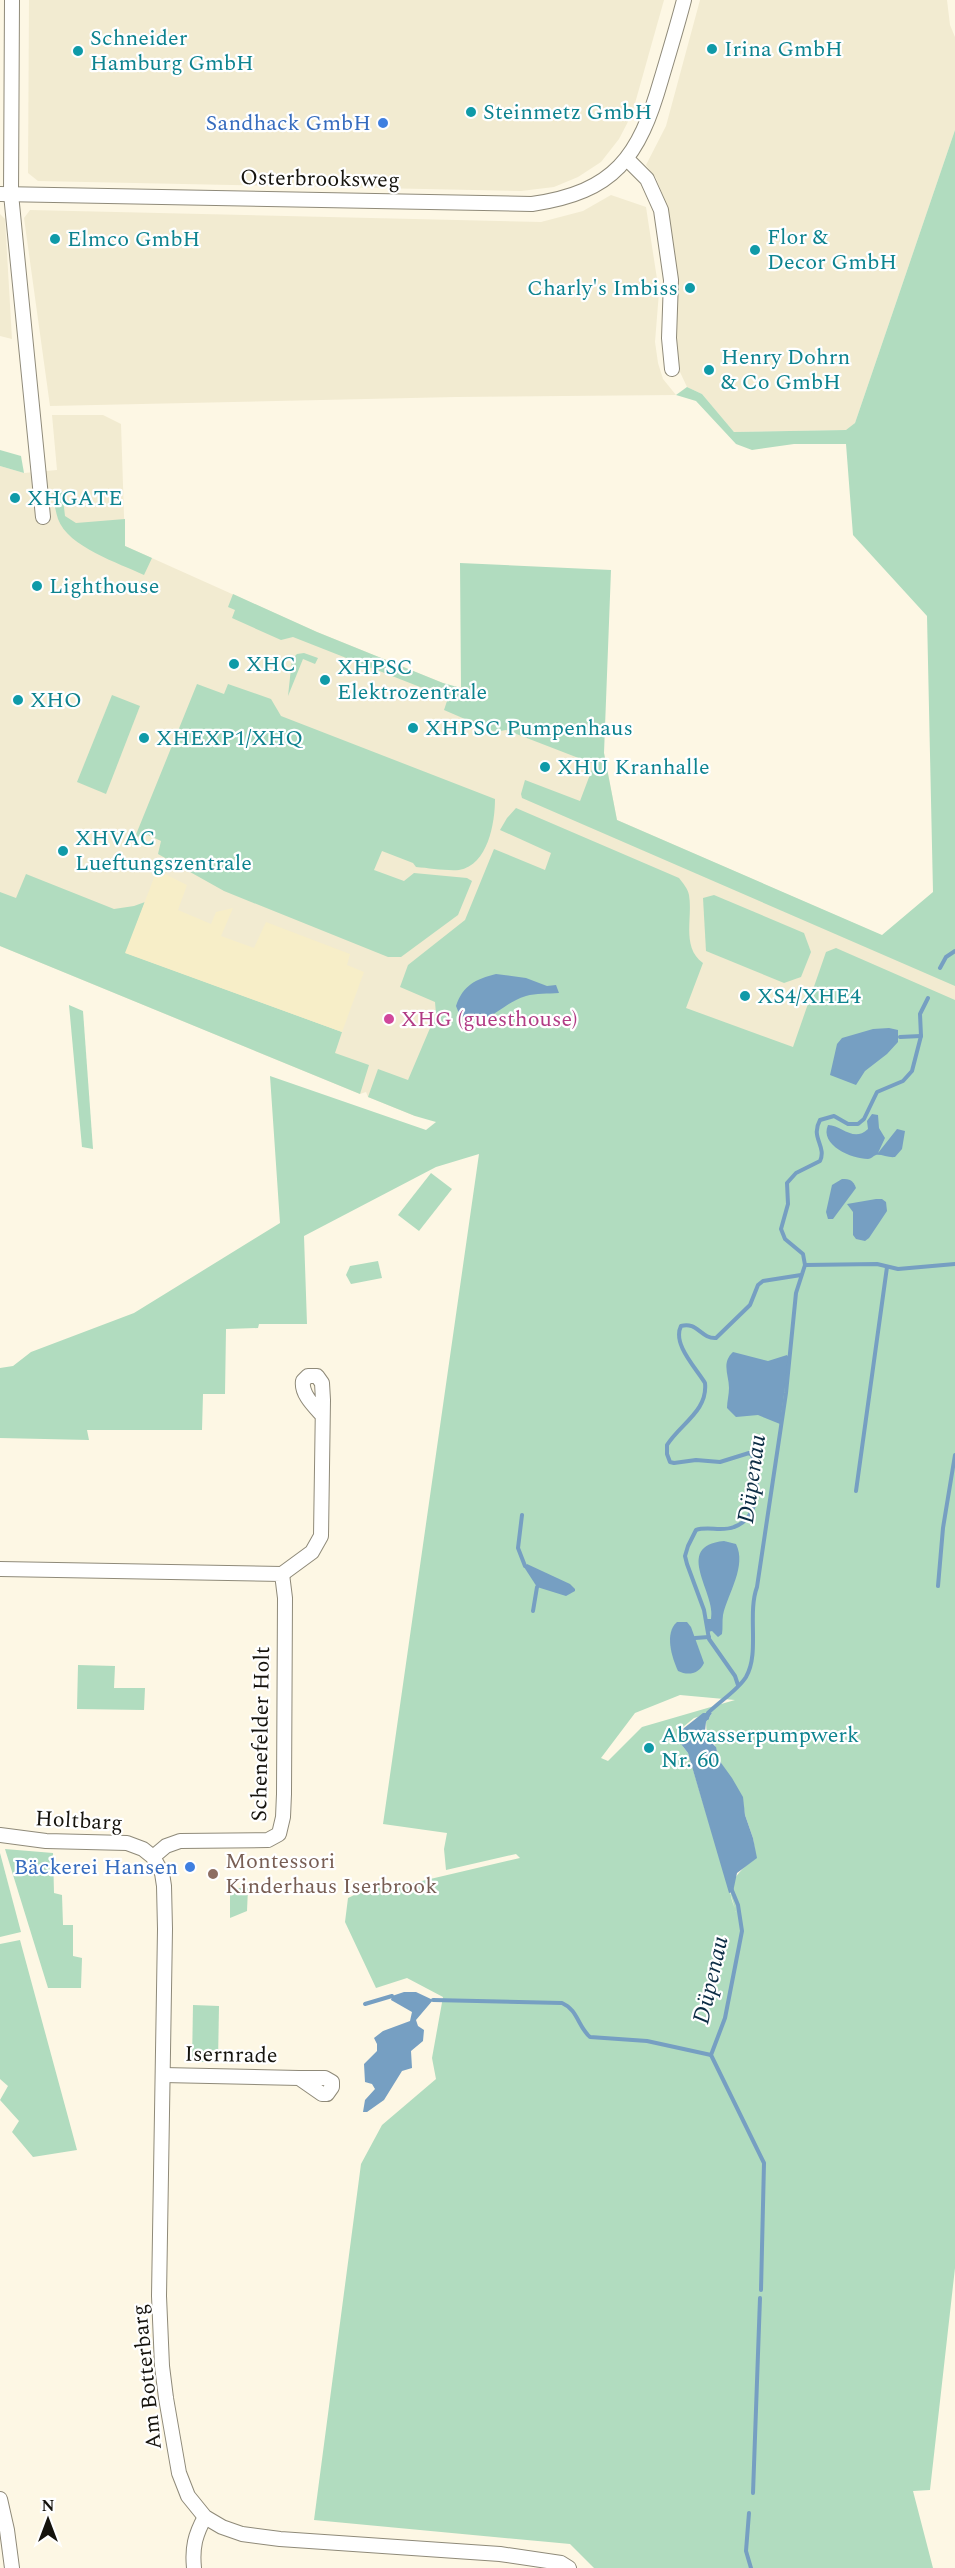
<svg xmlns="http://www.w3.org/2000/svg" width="955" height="2568" viewBox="0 0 955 2568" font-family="Spectral,serif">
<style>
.built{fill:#f2ebd1}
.green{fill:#b1dcbf;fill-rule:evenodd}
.sand{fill:#f7eec8}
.water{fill:#769fc2}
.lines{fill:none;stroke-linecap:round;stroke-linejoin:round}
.stream{stroke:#769fc2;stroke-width:4}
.minor-casing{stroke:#8f8a79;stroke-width:16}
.minor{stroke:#fff;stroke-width:14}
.culture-dot{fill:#0f9aa8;stroke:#fff;stroke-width:2}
.shop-dot{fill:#3f7fe0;stroke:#fff;stroke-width:2}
.hotel-dot{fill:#d1479c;stroke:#fff;stroke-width:2}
.education-dot{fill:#8d6e63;stroke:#fff;stroke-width:2}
.labels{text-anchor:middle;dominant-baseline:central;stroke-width:4.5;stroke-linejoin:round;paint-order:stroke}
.culture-label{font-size:22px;fill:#0d838f;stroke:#fff;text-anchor:start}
.shop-label{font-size:22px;fill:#366cbe;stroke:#fff;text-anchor:end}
.street-label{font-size:22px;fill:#15130d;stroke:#fff}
.hotel-label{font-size:22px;fill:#b23c85;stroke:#fff;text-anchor:start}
.education-label{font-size:22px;fill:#785e54;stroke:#fff;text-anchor:start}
.water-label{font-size:24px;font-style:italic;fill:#0c2d45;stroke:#fff}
</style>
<rect width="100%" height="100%" fill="#fdf7e4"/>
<g class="built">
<polygon points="29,0 664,0 632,114 619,139 601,162 578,177 554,187 521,191 38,181 28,173"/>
<polygon points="700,0 947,0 950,25 955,37 955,130 855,423 847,430 734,432 702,394 687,387 680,372 675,330 677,311 676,272 665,201 656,178 646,165 666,126"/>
<polygon points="611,195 646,207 659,292 655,342 658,363 663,379 676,395 456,397 50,406 24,218 30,210 541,222 583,211"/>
<polygon points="0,214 5,219 12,339 0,336"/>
<polygon points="52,415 103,415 121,424 125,546 317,632 443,683 604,753 617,820 881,935 955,983 955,1140 618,1004 579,1015 415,1116 368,1097 366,1092 360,1094 0,946 0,466 24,473 57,470"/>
</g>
<g class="green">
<polygon points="955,130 955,986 522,798 521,794 525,780 580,801 594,764 506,730 495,732 444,710 448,698 293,637 281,640 232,618 235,610 228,607 233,594 317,632 443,683 461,688 460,563 611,570 604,753 617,820 882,935 933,892 927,616 853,535 846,444 794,444 752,450 736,444 696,401 676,395 687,387 702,394 734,432 846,430 855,423"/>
<polygon points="0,450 21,456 24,473 0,466"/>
<path d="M62,490L65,516L76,523L125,519V546L152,558L144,575C119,563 68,547 58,519C55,510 54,500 52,491Z"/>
<polygon points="304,653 318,658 315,664 303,659 288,696 292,659 297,654"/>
<path d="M197,684L224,694L228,684L271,699L281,716L495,799C495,823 488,865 459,870C446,871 429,868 416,867L413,863L382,851L374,870L404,881L414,873L467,878L472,881L458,915L401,957H388L224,891L158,854L161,841L148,835L135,837Z"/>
<polygon points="112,695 140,706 106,794 77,782"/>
<path d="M516,808L679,878C683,883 688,889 689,895C693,918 681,947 703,963L686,1008L793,1047L826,952L836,948L955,1000V2268L930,2490L913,2491L933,2568H594L570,2544L314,2520L361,2164L382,2125L436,2079L432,2058L443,1997L407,1978L376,1988L345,1922L348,1898L371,1887L392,1888L520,1858L516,1854L446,1870L444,1849L447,1833L383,1824L479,1154L436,1167L304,1236L307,1324H259L258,1328L226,1329L225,1394H203L202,1430H87L89,1440L0,1438V1368L13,1366L31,1352L134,1313L280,1223L270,1076L426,1130L436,1122L415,1116L368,1097L378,1069L408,1080L436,1014L435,1002L400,987L408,965L465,920L494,849L545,870L551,853L500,830L507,818ZM680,1695L735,1700L642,1727L608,1761L601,1758L635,1713ZM712,1713L706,1722L707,1738L715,1745L719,1760L742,1797L745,1815L753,1838L756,1858C743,1868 732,1876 731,1893C730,1898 735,1907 736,1912L688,1753L681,1744L683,1727L694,1718Z"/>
<polygon points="26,874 114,909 134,906 145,902 126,953 342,1032 335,1053 369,1065 360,1094 0,946 0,892 16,898"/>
<polygon points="714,895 804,933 811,952 801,977 784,983 706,951 703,898"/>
<polygon points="69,1005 83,1011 93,1149 82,1147"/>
<polygon points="431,1173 452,1189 419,1231 398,1215"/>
<polygon points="378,1261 382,1278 351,1284 346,1275 350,1266"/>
<polygon points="78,1665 115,1666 114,1688 145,1688 144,1710 77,1709"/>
<polygon points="5,1849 53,1853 54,1893 62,1895 63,1925 73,1925 73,1956 82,1958 81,1988 48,1988"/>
<polygon points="0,1853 21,1932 0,1937"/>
<polygon points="230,1888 248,1888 247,1911 230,1918"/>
<polygon points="20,1940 77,2150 33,2157 12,2132 19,2121 0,2100 8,2086 0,2079 0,1944"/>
<polygon points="193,2005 219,2006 218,2062 192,2062"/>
</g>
<polygon class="sand" points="157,870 187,885 178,910 211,924 216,912 233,908 221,936 254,948 266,922 350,954 347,965 364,972 342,1032 125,953"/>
<g class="water">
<path d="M496,974L526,978L547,986L556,985L559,993C548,994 536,993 526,996C497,1005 493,1027 460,1016L456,1006C463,985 476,979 496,974Z"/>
<polygon points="889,1028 898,1030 898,1042 887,1054 865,1071 856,1085 830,1075 837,1044 842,1038 873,1029"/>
<path d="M872,1114L878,1115L879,1128L885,1138L878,1153L897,1129L905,1131L902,1149L895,1157C889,1158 881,1154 876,1155C873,1156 871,1159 868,1159C852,1159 819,1145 828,1125C842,1125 853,1143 868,1129L867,1121Z"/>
<path d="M842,1179C850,1179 853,1180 856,1188L833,1219H828L826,1212L832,1185Z"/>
<polygon points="876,1199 882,1199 886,1202 887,1211 869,1238 865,1241 856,1239 853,1235 853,1212 847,1204"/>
<path d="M733,1352L768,1361L787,1355L789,1358L780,1424L758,1415L736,1417L727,1408C727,1401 729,1395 729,1388C729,1375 721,1363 733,1352Z"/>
<path d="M724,1541L736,1544C747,1566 728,1593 723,1615C722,1621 723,1628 722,1634L718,1637L712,1631L708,1632L706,1619H711C717,1594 672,1546 724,1541Z"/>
<polygon points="527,1564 570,1584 575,1589 575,1591 566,1596 537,1587 524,1567"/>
<path d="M677,1622H687L691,1627L704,1663C699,1674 688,1676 678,1671C672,1658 664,1633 677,1622Z"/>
<polygon points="703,1713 712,1713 706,1722 705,1731 707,1738 716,1747 719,1760 732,1778 743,1797 745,1815 753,1838 757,1858 737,1873 733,1892 729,1893 688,1753 681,1744 679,1732"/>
<polygon points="404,1992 416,1992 433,2000 416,2020 418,2026 424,2030 423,2041 411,2051 412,2068 402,2071 384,2100 367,2112 363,2112 365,2100 375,2089 372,2084 365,2082 364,2064 377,2051 377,2044 374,2038 383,2031 410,2021 412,2012 391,2000 392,1996"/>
</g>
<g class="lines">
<g class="stream">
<polyline points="940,968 946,957 955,951"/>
<polyline points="900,1037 921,1036"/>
<polyline points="805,1265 877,1264 898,1269 955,1264"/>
<polyline points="856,1491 887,1267"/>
<polyline points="522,1515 518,1548 525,1566"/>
<polyline points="938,1586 943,1528 955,1455"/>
<polyline points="533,1611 537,1587"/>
<polyline points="695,1638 709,1637"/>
<path d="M738,1685L735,1676L709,1639L704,1610L687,1564L685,1556L688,1546L696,1530C708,1526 722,1532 734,1527C762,1517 759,1477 752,1455L749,1453L720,1462L696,1460L674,1463L670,1462L667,1454V1445C680,1424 708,1411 705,1383C696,1368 672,1344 681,1326C697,1321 701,1339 716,1338L750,1305L758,1285L763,1281L801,1275"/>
<path d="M707,1718L708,1713C720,1701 738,1690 746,1677C760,1653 747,1614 757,1587L786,1393L796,1293L805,1265L803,1254L785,1239L781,1229L788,1204L787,1183L796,1173L820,1161C827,1146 810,1138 820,1120L834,1116L848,1124H858L864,1119L877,1092L903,1081L912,1071L921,1036L920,1014L928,998"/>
<polyline points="731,1888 738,1905 742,1931 725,2018 711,2055 764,2163 761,2290"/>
<path d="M433,2000L562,2003C578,2010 578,2027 590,2037L647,2041L711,2055"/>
<polyline points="365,2004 392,1996"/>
<polyline points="753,2493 760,2298"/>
<polyline points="749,2513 746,2551 751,2568"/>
</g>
<defs>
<g id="minor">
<polyline points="12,0 11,194 43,517"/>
<polyline points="627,159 647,179 661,210 671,280 669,338 672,369"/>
<path d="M0,194L532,204C615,192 639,157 661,80C669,53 677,27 684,0"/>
<polyline points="0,1569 282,1574 285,1598 284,1794 283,1817 279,1834 268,1840 180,1841 166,1846 153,1857"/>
<path d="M282,1574L312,1552L321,1536L323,1400L322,1383L317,1376H308L303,1381C301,1394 314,1406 322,1415"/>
<polyline points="0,1835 46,1841 127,1843 143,1849 153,1857 162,1873 164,1886 165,1929 159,2296 162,2366 166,2398 179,2473 188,2496 205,2517 222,2527 242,2534 280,2539 500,2554 561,2563 569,2568"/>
<polyline points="163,2075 299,2078 322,2094 327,2094 332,2087 332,2082 325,2078 299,2078"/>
<polyline points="0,2499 7,2530 12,2568"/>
<path d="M194,2568C192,2548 195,2535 205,2517"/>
</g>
</defs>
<use href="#minor" class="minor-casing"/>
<use href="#minor" class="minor"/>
</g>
<g class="culture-dot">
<circle cx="712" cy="49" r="6"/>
<circle cx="78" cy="51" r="6"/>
<circle cx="471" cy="112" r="6"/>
<circle cx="55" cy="239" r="6"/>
<circle cx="755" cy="250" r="6"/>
<circle cx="690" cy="288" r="6"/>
<circle cx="709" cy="370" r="6"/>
<circle cx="15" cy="498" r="6"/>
<circle cx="37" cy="586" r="6"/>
<circle cx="234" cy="664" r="6"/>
<circle cx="325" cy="680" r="6"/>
<circle cx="18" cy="700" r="6"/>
<circle cx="413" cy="728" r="6"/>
<circle cx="144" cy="738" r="6"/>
<circle cx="545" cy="767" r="6"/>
<circle cx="63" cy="851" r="6"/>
<circle cx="745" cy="996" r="6"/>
<circle cx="649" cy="1748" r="6"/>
</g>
<g class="shop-dot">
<circle cx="383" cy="123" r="6"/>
<circle cx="190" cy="1867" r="6"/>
</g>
<circle class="hotel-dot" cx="389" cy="1019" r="6"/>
<circle class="education-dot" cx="213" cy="1874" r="6"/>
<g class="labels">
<g class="culture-label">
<text x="90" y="38">Schneider<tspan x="90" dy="25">Hamburg GmbH</tspan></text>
<text x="724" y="49">Irina GmbH</text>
<text x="483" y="112">Steinmetz GmbH</text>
<text x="767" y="237">Flor &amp;<tspan x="767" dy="25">Decor GmbH</tspan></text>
<text x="67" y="239">Elmco GmbH</text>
<text x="678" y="288" text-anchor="end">Charly's Imbiss</text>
<text x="721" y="357">Henry Dohrn<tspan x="721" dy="25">&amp; Co GmbH</tspan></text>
<text x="27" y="498">XHGATE</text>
<text x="49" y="586">Lighthouse</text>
<text x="246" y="664">XHC</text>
<text x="337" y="667">XHPSC<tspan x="337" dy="25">Elektrozentrale</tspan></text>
<text x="30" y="700">XHO</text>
<text x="425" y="728">XHPSC Pumpenhaus</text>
<text x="156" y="738">XHEXP1/XHQ</text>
<text x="557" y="767">XHU Kranhalle</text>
<text x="75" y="838">XHVAC<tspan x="75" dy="25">Lueftungszentrale</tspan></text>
<text x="757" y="996">XS4/XHE4</text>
<text x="661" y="1735">Abwasserpumpwerk<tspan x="661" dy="25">Nr. 60</tspan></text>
</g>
<g class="shop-label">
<text x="371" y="123">Sandhack GmbH</text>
<text x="178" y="1867">Bäckerei Hansen</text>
</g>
<g class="street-label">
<text transform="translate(320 179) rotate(1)">Osterbrooksweg</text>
<text transform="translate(261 1734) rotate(-89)">Schenefelder Holt</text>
<text transform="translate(79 1821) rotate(3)">Holtbarg</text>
<text transform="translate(231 2055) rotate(1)">Isernrade</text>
<text transform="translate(147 2377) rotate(-96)">Am Botterbarg</text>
</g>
<g class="hotel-label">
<text x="401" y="1019">XHG (guesthouse)</text>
</g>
<g class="education-label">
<text x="225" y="1861">Montessori<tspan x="225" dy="25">Kinderhaus Iserbrook</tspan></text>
</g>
<g class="water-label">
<text transform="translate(752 1479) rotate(-82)">Düpenau</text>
<text transform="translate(711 1980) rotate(-77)">Düpenau</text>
</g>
</g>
<g transform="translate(48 2520)" stroke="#ffffff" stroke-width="4.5" paint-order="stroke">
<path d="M0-4.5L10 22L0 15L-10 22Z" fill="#15130d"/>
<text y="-9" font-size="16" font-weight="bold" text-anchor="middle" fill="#15130d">N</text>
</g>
</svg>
